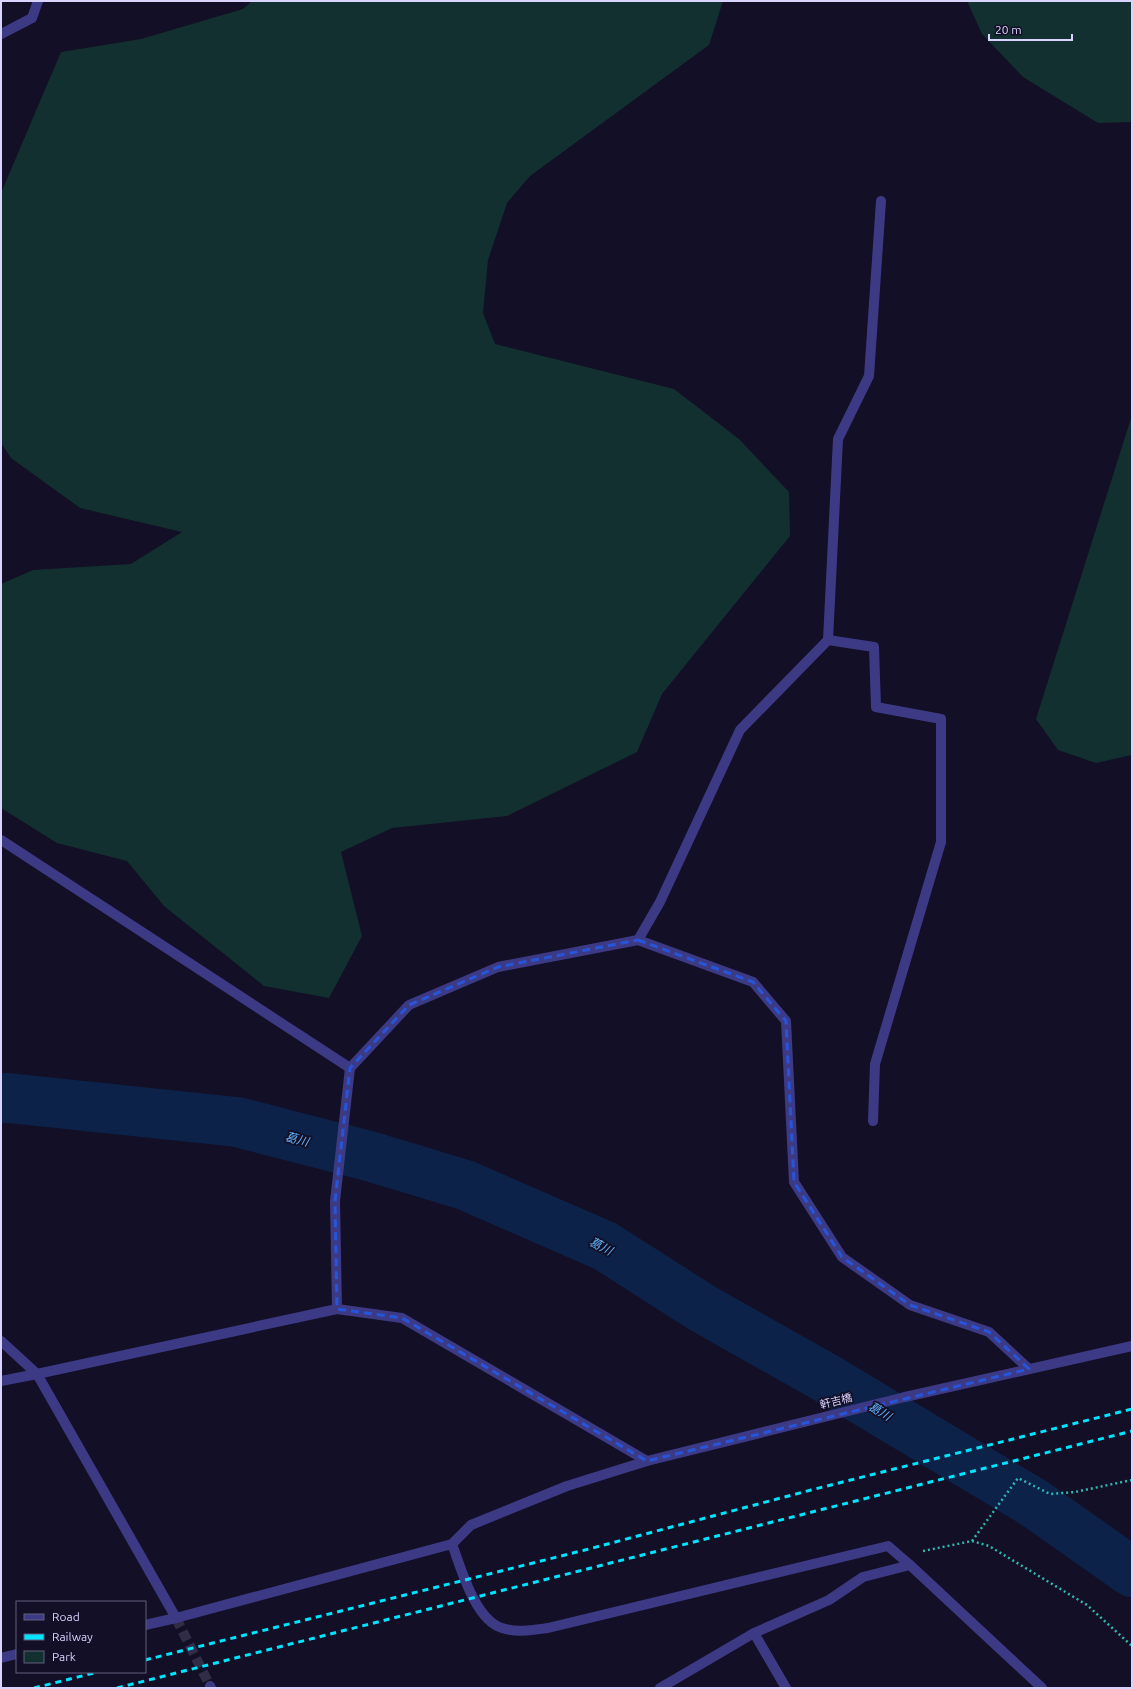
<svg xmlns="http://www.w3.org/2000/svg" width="1133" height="1689" viewBox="0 0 1133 1689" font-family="Ubuntu,'Noto Sans JP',sans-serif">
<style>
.green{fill:#12302f}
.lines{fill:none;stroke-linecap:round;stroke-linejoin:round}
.river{stroke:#0c2248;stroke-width:50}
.minor-tunnel{stroke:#312d47;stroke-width:10;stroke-dasharray:10 5;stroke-linecap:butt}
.path{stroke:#2fb8b0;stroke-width:2.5;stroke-dasharray:2 3;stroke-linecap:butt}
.service{stroke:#3d3a85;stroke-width:10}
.minor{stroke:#3d3a85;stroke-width:10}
.tertiary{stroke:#3d3a85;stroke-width:10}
.rail{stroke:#00e5ff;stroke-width:3;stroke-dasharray:6 5;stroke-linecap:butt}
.marked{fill:none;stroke:#2655da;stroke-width:3;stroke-dasharray:8 5;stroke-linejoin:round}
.labels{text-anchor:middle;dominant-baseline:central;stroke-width:3.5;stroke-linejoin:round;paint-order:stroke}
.street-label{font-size:11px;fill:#d9d4ff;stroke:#130f26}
.water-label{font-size:12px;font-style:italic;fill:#62b6ff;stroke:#130f26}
</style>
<rect width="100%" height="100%" fill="#130f26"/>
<g class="green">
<polygon points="252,1 723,1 709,45 530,176 507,203 488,260 483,313 495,344 674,389 739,439 789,492 790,536 662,694 637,752 507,816 392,828 341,852 362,936 329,998 264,986 164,906 127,861 57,843 1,808 1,584 33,570 131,564 182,532 80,508 11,458 1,443 1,193 61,52 141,39 243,9"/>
<polygon points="967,1 1132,1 1132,122 1098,123 1023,77 982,34"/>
<polygon points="1132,415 1132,755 1096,763 1058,750 1036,719"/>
</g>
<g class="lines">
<polyline class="river" points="1,1098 8,1098 237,1122 369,1156 465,1185 605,1246 702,1308 826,1378 1034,1503 1132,1572"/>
<polyline class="minor-tunnel" points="176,1618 210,1686"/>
<g class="path">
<polyline points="972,1541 1018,1478 1050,1494 1075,1492 1132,1480"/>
<polyline points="923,1551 972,1541 989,1546 1087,1605 1132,1646"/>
</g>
<g class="service">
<polyline points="1,34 32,18 38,1"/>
<polyline points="828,640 838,439 869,376 881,201"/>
<polyline points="873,1121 875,1064 941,842"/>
<polyline points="1,1381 37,1374"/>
</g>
<g class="minor">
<polyline points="1,840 350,1068"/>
<polyline points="638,940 660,902 740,730 828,640 874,647 876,707 941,719 941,842"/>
<polyline points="337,1309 335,1201 350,1068 409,1005 498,967 638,940 753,982 786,1021 794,1182 842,1257 910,1305 989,1332 1029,1369"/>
<polyline points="1,1341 37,1374 176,1618 452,1544 471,1525 567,1486 647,1461 905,1397"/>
<polyline points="37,1374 337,1309 402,1318 647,1461"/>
<path d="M452,1544C461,1568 475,1620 502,1628C517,1633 533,1630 548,1628L888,1546L910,1565"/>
<polyline points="145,1625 176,1618"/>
<polyline points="754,1633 786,1688"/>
<polyline points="1,1658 17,1654"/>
<polyline points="210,1686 211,1688"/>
<polyline points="660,1688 754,1633 829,1600 863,1577 910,1565 1042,1688"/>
</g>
<polyline class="tertiary" points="905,1397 1132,1346"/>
<g class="rail">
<polyline points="145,1660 585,1550 811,1490 1132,1409"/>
<polyline points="34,1688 98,1672"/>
<polyline points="117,1688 1132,1431"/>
</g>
</g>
<path class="marked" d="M638,940L753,982L786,1021L794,1182L842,1257L910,1305L989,1332L1029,1369L647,1461L402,1318L337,1309L335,1201L350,1068L409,1005L498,967Z"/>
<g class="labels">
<g class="street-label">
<text transform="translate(836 1401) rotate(-14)">軒吉橋</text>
</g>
<g class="water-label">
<text transform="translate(297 1139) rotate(15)">葛川</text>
<text transform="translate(601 1246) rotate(27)">葛川</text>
<text transform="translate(880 1411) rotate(31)">葛川</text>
</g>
</g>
<rect width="1133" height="1689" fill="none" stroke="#d9d4ff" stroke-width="4"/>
<rect x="16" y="1601" width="130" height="72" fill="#130f26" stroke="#625e7d"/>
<rect x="24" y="1614" width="20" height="6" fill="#3d3a85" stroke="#625e7d"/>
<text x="52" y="1621" font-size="12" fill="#d9d4ff">Road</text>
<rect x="24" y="1634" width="20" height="6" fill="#00e5ff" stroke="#625e7d"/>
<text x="52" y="1641" font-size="12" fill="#d9d4ff">Railway</text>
<rect x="24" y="1651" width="20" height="12" fill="#12302f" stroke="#625e7d"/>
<text x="52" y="1661" font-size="12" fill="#d9d4ff">Park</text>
<path d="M989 34v6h83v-6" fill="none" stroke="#d9d4ff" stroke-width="2"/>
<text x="995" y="34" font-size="12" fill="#d9d4ff" stroke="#130f26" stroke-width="3" paint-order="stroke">20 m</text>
</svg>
